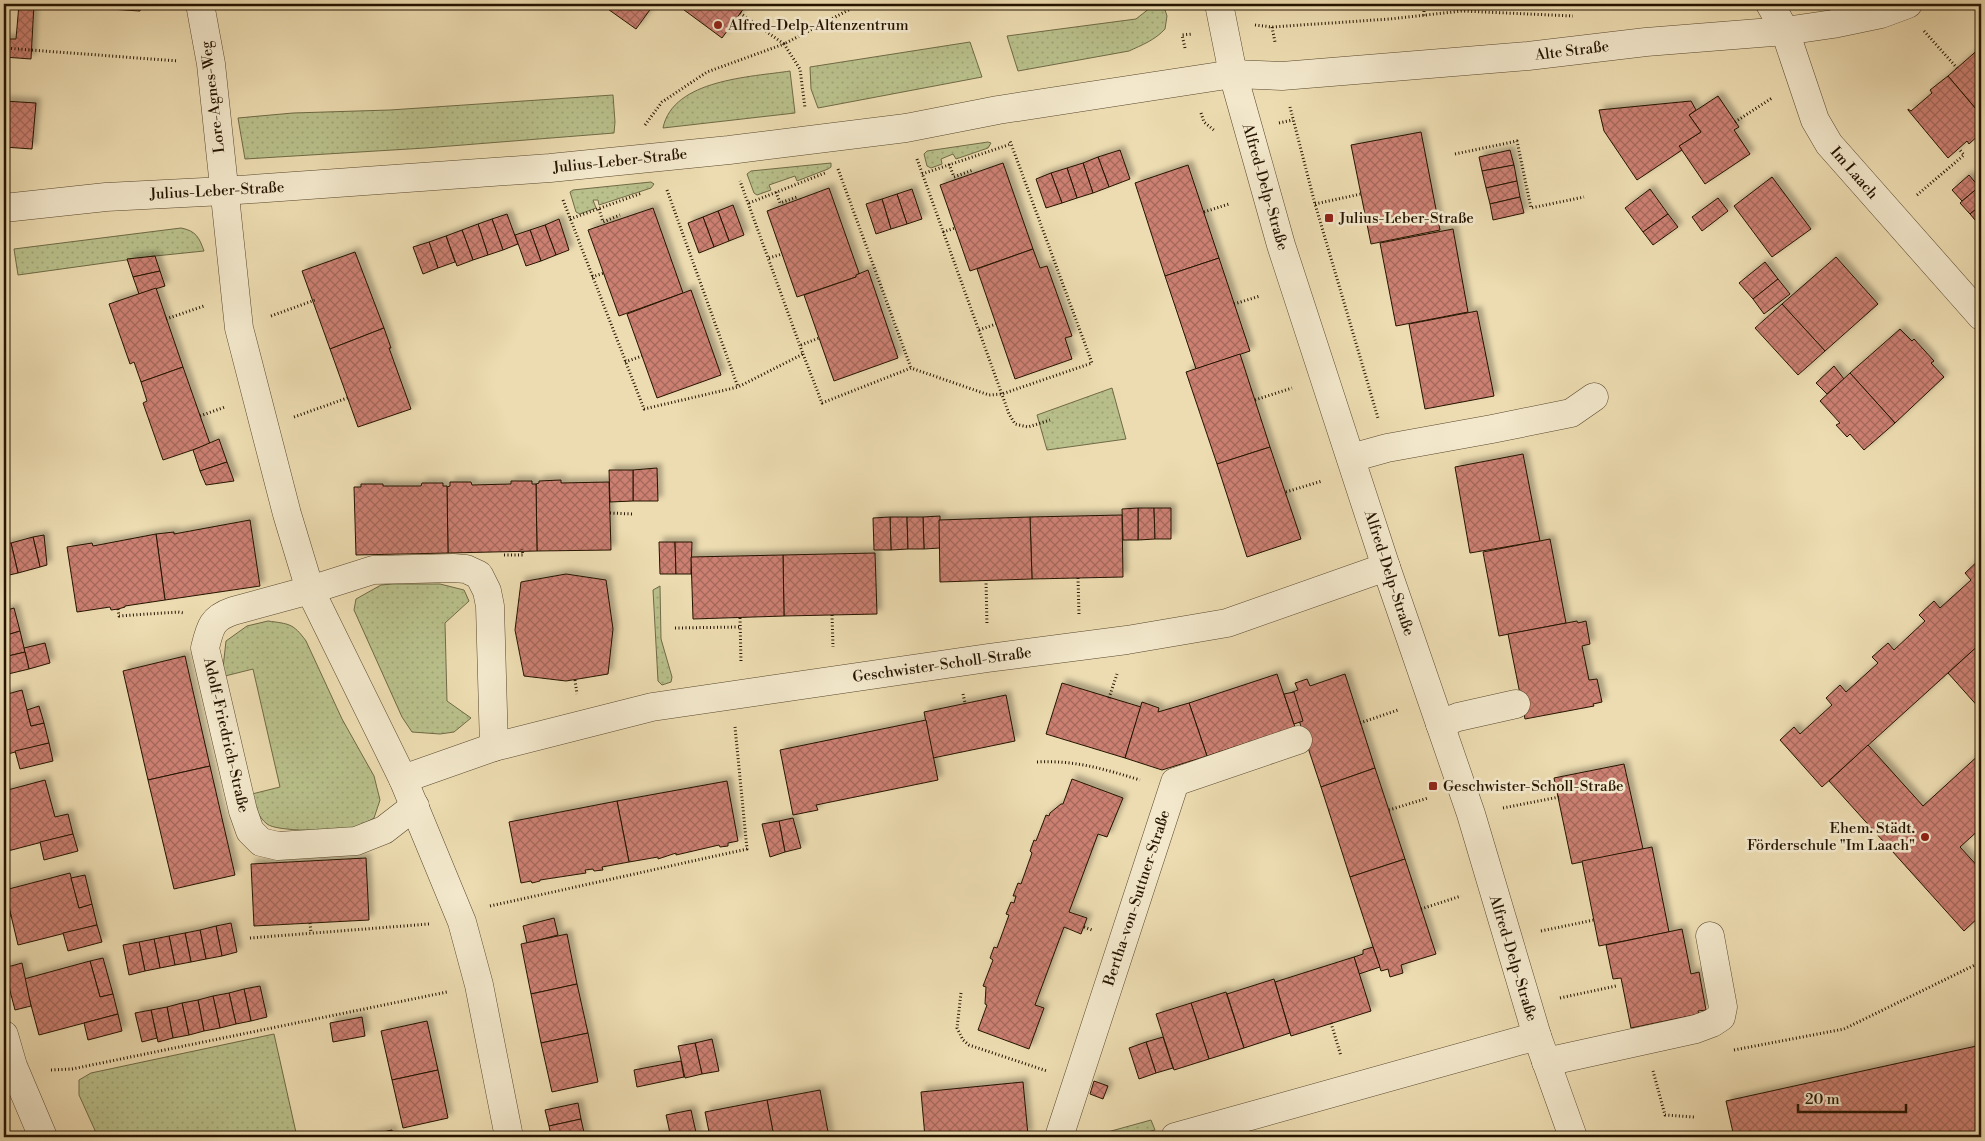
<svg xmlns="http://www.w3.org/2000/svg" width="1985" height="1141" viewBox="0 0 1985 1141" font-family="'Libre Bodoni',serif">
<style>
.grass{fill:url(#grass-dots);stroke:#6f6a46}
.building{fill:url(#building-cross-hatch);stroke:#251400;filter:url(#shadow)}
.lines{fill:none;stroke-linecap:round;stroke-linejoin:round}
.minor-casing{stroke:#57462c;stroke-width:29}
.path{stroke:#251400;stroke-width:3;stroke-dasharray:1 2.5;stroke-linecap:butt}
.minor{stroke:#f3e8cc;stroke-width:28}
.poi-dot{fill:#8f2418;stroke:#f3e8cc;stroke-width:2}
.labels{text-anchor:middle;dominant-baseline:central;stroke-width:5;stroke-linejoin:round;paint-order:stroke}
.poi-label{font-size:15px;fill:#251400;stroke:#f3e8cc;text-anchor:start}
.street-label{font-size:15px;fill:#251400;stroke:#f3e8cc}
</style>
<defs>
<pattern id="grass-dots" width="8" height="8" patternUnits="userSpaceOnUse" patternTransform="scale(1.25)"><rect width="8" height="8" fill="#b9c08b"/><path d="M2 2h.1M6 6h.1" fill="none" stroke="#9fa476" stroke-width="1.8" stroke-linecap="round"/></pattern>
<pattern id="building-cross-hatch" width="8" height="8" patternUnits="userSpaceOnUse" patternTransform="scale(1.25)"><rect width="8" height="8" fill="#cc8072"/><path d="M0 0l8 8M0 8l8-8" fill="none" stroke="#a5685b"/></pattern>
<filter id="shadow"><feDropShadow dx="4.5" dy="-4.5" stdDeviation="2.5" flood-color="#0004"/></filter>
</defs>
<rect width="100%" height="100%" fill="#eddcb1"/>
<filter id="stains"><feTurbulence type="fractalNoise" baseFrequency=".004" numOctaves="4"/><feColorMatrix values="0 0 0 0 .2 0 0 0 0 .09 0 0 0 0 .02 0 0 0 .5 -.17"/></filter>
<radialGradient id="worn" r=".72"><stop offset=".6" stop-color="#630" stop-opacity="0"/><stop offset="1" stop-color="#630" stop-opacity=".3"/></radialGradient>
<g class="grass">
<path d="M1155,4H1163L1167,16L1165,29C1155,40 1142,45 1129,51L1018,71L1007,36L1136,19Z"/>
<polygon points="970,42 982,77 818,108 811,89 810,67"/>
<path d="M790,71L795,113L663,128C673,79 752,77 790,71Z"/>
<polygon points="613,95 615,122 614,133 425,148 245,159 238,118 293,113 390,110"/>
<polygon points="988,142 991,143 988,148 956,159 953,154 941,159 942,164 931,168 927,166 924,154 927,151"/>
<polygon points="831,163 831,167 828,169 797,181 795,176 769,185 771,190 757,195 754,193 747,174 751,171"/>
<polygon points="651,182 654,184 651,188 599,205 598,200 593,200 596,208 580,214 576,212 570,192 573,190"/>
<path d="M181,228C196,231 199,237 204,251L155,256L18,275L14,249Z"/>
<polygon points="1112,388 1126,439 1047,450 1037,415"/>
<polygon points="393,584 440,584 464,590 469,601 445,623 447,701 471,718 454,732 440,734 412,732 402,717 354,610 356,599 381,585"/>
<polygon points="660,586 661,639 672,677 671,682 662,685 658,681 653,590"/>
<path d="M268,621C289,624 293,623 306,641L342,719L374,776L380,800L374,818C367,822 358,828 349,829C335,831 277,832 267,824C258,817 254,805 252,794L280,787L253,669L225,676L223,668L226,641L247,626Z"/>
<polygon points="274,1034 297,1137 98,1137 79,1095 79,1080 91,1073"/>
<polygon points="1151,1120 1155,1130 1128,1137 1096,1137 1104,1133"/>
</g>
<g class="building">
<polygon points="19,4 34,4 31,59 4,57 4,39 16,39"/>
<polygon points="34,4 141,4 140,11"/>
<polygon points="607,4 647,4 652,7 636,29 605,7"/>
<polygon points="676,4 747,4 722,38"/>
<polygon points="1981,47 1981,115 1948,76"/>
<polygon points="1948,76 1981,115 1981,133 1969,144 1967,141 1948,158 1908,110 1908,109 1911,111 1932,93 1930,90"/>
<polygon points="1718,96 1739,127 1734,130 1750,154 1705,184 1679,146 1701,132 1689,115"/>
<polygon points="4,101 36,103 32,149 4,147"/>
<polygon points="1691,101 1696,110 1689,115 1701,132 1679,146 1682,150 1637,180 1604,131 1599,110"/>
<polygon points="1421,132 1440,230 1371,244 1351,145"/>
<polygon points="1120,150 1130,179 1109,187 1098,157"/>
<polygon points="1510,150 1514,165 1482,171 1479,157"/>
<polygon points="1098,157 1109,187 1093,193 1083,163"/>
<polygon points="1003,163 1033,249 970,271 940,185"/>
<polygon points="1083,163 1093,193 1077,198 1067,168"/>
<polygon points="1188,165 1219,258 1165,276 1135,183"/>
<polygon points="1514,165 1517,181 1486,188 1482,171"/>
<polygon points="1067,168 1077,198 1062,203 1051,173"/>
<polygon points="1051,173 1062,203 1046,208 1036,179"/>
<polygon points="1969,175 1979,187 1962,201 1952,190"/>
<polygon points="1772,177 1811,229 1772,257 1734,206"/>
<polygon points="1517,181 1520,197 1490,204 1486,188"/>
<polygon points="1981,185 1981,205 1970,214 1960,203"/>
<polygon points="829,188 859,273 856,277 797,297 767,211"/>
<polygon points="912,189 922,219 907,224 897,194"/>
<polygon points="1650,189 1668,214 1643,232 1625,208"/>
<polygon points="897,194 907,224 891,229 882,199"/>
<polygon points="1520,197 1524,213 1493,220 1490,204"/>
<polygon points="1718,198 1728,211 1702,231 1692,217"/>
<polygon points="882,199 891,229 876,234 866,204"/>
<polygon points="733,205 744,235 729,241 718,211"/>
<polygon points="1981,205 1981,227 1970,214"/>
<polygon points="653,208 683,293 619,316 588,230"/>
<polygon points="718,211 729,241 714,247 703,217"/>
<polygon points="507,214 518,244 503,250 492,219"/>
<polygon points="1668,214 1678,227 1653,245 1643,232"/>
<polygon points="703,217 714,247 699,253 688,223"/>
<polygon points="492,219 503,250 488,255 478,224"/>
<polygon points="559,219 569,250 556,255 545,225"/>
<polygon points="478,224 488,255 473,260 462,230"/>
<polygon points="545,225 556,255 541,261 530,230"/>
<polygon points="1453,229 1468,312 1396,326 1380,243"/>
<polygon points="462,230 473,260 457,266 446,236"/>
<polygon points="530,230 541,261 526,266 515,235"/>
<polygon points="446,236 455,262 438,268 429,242"/>
<polygon points="429,242 438,268 423,274 413,247"/>
<polygon points="1033,249 1040,268 1047,266 1072,336 1065,338 1072,359 1015,379 977,269"/>
<polygon points="355,252 384,328 330,349 302,271"/>
<polygon points="155,256 160,271 133,277 127,259"/>
<polygon points="1836,257 1878,304 1825,351 1782,304"/>
<polygon points="1219,258 1250,351 1196,369 1165,276"/>
<polygon points="1765,262 1778,279 1753,299 1739,283"/>
<polygon points="868,270 898,358 834,381 804,295 856,277 856,275"/>
<polygon points="160,271 165,286 139,294 133,277"/>
<polygon points="1778,279 1790,294 1764,314 1753,299"/>
<polygon points="156,288 183,367 141,382 134,362 130,364 109,304"/>
<polygon points="691,290 721,375 657,398 627,314"/>
<polygon points="1782,304 1825,351 1798,375 1755,328"/>
<polygon points="1477,311 1494,396 1425,409 1409,324"/>
<polygon points="384,328 391,348 389,348 411,409 358,427 330,349"/>
<polygon points="1900,329 1912,341 1914,339 1934,361 1931,363 1944,377 1895,423 1850,373"/>
<polygon points="1240,354 1270,447 1217,464 1186,372"/>
<polygon points="1834,366 1844,379 1827,394 1816,383"/>
<polygon points="183,367 210,444 163,460 143,403 147,401 141,382"/>
<polygon points="1850,373 1895,423 1864,450 1850,434 1847,437 1836,425 1840,423 1820,401"/>
<polygon points="219,439 227,462 200,471 193,450"/>
<polygon points="1270,447 1301,539 1247,557 1217,464"/>
<polygon points="1523,454 1540,541 1470,553 1455,467"/>
<polygon points="227,462 234,481 206,485 200,471"/>
<polygon points="657,468 658,501 633,501 633,470"/>
<polygon points="609,470 633,470 633,501 610,502"/>
<polygon points="561,480 561,483 609,482 611,550 537,551 536,484 539,483 539,481"/>
<polygon points="511,481 532,481 532,484 536,484 537,551 448,553 447,487 450,486 450,482 471,482 472,485 511,484"/>
<polygon points="422,483 443,483 443,486 447,486 448,553 356,555 354,487 361,487 361,484 383,484 383,486 421,486"/>
<polygon points="1138,508 1154,508 1155,539 1138,540"/>
<polygon points="1138,508 1138,540 1123,540 1122,509"/>
<polygon points="1154,508 1171,508 1171,539 1155,539"/>
<polygon points="1122,515 1123,577 1032,579 1030,517"/>
<polygon points="940,516 940,548 924,549 923,517"/>
<polygon points="890,517 907,517 908,549 891,550"/>
<polygon points="890,517 891,550 874,550 873,518"/>
<polygon points="907,517 923,517 924,549 908,549"/>
<polygon points="1030,517 1032,579 940,582 939,520"/>
<polygon points="250,520 260,586 165,600 156,534 174,532 174,534"/>
<polygon points="156,534 165,600 125,606 125,607 118,609 111,610 110,607 77,612 67,547 92,543 93,546"/>
<polygon points="44,535 47,565 40,567 33,537"/>
<polygon points="33,537 40,567 18,573 11,543"/>
<polygon points="1550,539 1566,623 1499,636 1483,552"/>
<polygon points="659,542 675,542 676,574 660,574"/>
<polygon points="675,542 692,542 691,574 676,574"/>
<polygon points="11,543 18,573 5,576 4,545"/>
<polygon points="875,553 877,614 784,616 783,555"/>
<polygon points="783,555 784,616 693,619 691,557"/>
<polygon points="1980,559 1981,643 1822,787 1780,740 1794,727 1800,734 1832,705 1826,698 1840,685 1846,692 1878,663 1872,657 1888,643 1894,650 1925,621 1919,615 1934,601 1940,608 1971,580 1965,573"/>
<polygon points="566,574 606,580 613,629 608,674 566,681 524,676 515,630 521,582"/>
<polygon points="14,608 20,631 7,635 4,622 4,611"/>
<polygon points="1577,621 1578,623 1586,621 1590,644 1582,646 1589,680 1597,679 1602,702 1593,704 1594,706 1525,719 1508,634"/>
<polygon points="4,622 7,635 20,631 25,652 4,657"/>
<polygon points="45,643 50,663 29,669 24,648"/>
<polygon points="1981,643 1981,710 1948,673"/>
<polygon points="25,652 29,669 4,675 4,657"/>
<polygon points="185,656 210,766 148,780 123,671"/>
<polygon points="1277,674 1295,727 1207,756 1189,703"/>
<polygon points="1345,674 1375,768 1321,787 1290,693 1298,690 1295,683 1307,679 1310,686"/>
<polygon points="1062,683 1141,707 1125,758 1046,734"/>
<polygon points="22,690 31,726 44,723 49,743 4,755 4,695"/>
<polygon points="1294,692 1303,721 1294,724 1284,694"/>
<polygon points="1006,695 1015,741 933,758 924,712"/>
<polygon points="1142,702 1159,708 1158,712 1189,703 1207,756 1162,770 1125,758"/>
<polygon points="39,706 44,723 31,726 27,710"/>
<polygon points="926,720 938,780 816,805 818,810 793,815 780,750"/>
<polygon points="49,743 53,761 20,769 15,751"/>
<polygon points="1868,745 1923,806 1981,753 1981,828 1960,847 1981,870 1981,915 1964,931 1829,781"/>
<polygon points="1624,764 1643,849 1572,864 1554,778"/>
<polygon points="210,766 235,875 174,889 148,780"/>
<polygon points="1375,768 1405,859 1350,877 1321,787"/>
<polygon points="1072,779 1123,798 1107,837 1098,834 1069,912 1087,918 1081,934 1064,927 1035,1005 1044,1008 1029,1049 978,1030 987,1005 985,1004 986,987 983,986 993,960 990,958 994,947 997,948 1009,915 1006,914 1011,902 1014,903 1016,896 1013,896 1018,883 1021,884 1032,853 1030,851 1034,840 1036,841 1046,815 1049,816 1050,813 1061,804 1063,804"/>
<polygon points="45,780 55,817 68,814 73,834 4,852 4,791"/>
<polygon points="727,781 738,841 728,843 728,846 720,847 719,845 676,855 676,853 658,859 658,857 629,862 617,801"/>
<polygon points="617,801 629,862 602,867 603,870 594,871 593,869 585,870 586,873 540,880 540,881 532,883 531,881 521,883 509,822"/>
<polygon points="793,818 801,848 785,852 779,821"/>
<polygon points="779,821 785,852 770,857 762,824"/>
<polygon points="73,834 78,851 44,860 40,842"/>
<polygon points="1652,847 1669,932 1599,946 1582,861"/>
<polygon points="366,858 369,920 254,926 251,864"/>
<polygon points="1405,859 1436,954 1401,965 1403,973 1390,977 1388,969 1381,971 1350,877"/>
<polygon points="70,873 79,908 92,904 97,925 18,945 5,890"/>
<polygon points="85,875 92,904 79,908 71,878"/>
<polygon points="4,887 11,916 4,917"/>
<polygon points="554,918 558,935 527,943 523,926"/>
<polygon points="231,923 237,952 222,956 216,926"/>
<polygon points="97,925 102,942 68,951 63,933"/>
<polygon points="216,926 222,956 206,959 200,930"/>
<polygon points="1682,929 1691,974 1699,972 1706,1010 1698,1011 1699,1014 1631,1028 1621,978 1613,979 1606,945"/>
<polygon points="200,930 206,959 191,962 185,933"/>
<polygon points="185,933 191,962 175,965 169,936"/>
<polygon points="567,934 577,984 531,994 521,944"/>
<polygon points="169,936 175,965 160,968 154,939"/>
<polygon points="154,939 160,968 145,971 139,942"/>
<polygon points="139,942 145,971 129,975 123,945"/>
<polygon points="1373,947 1380,967 1359,974 1354,957 1363,954 1363,950"/>
<polygon points="1354,957 1371,1011 1291,1036 1275,982"/>
<polygon points="103,958 113,994 100,997 90,961"/>
<polygon points="90,961 100,997 113,994 118,1014 39,1035 24,979"/>
<polygon points="22,963 31,1006 15,1010 4,968"/>
<polygon points="1274,979 1290,1033 1244,1048 1227,994"/>
<polygon points="577,984 588,1033 541,1043 531,994"/>
<polygon points="260,986 267,1017 251,1021 244,989"/>
<polygon points="244,989 251,1021 236,1024 229,993"/>
<polygon points="1226,992 1244,1048 1209,1059 1191,1003"/>
<polygon points="229,993 236,1024 220,1028 213,996"/>
<polygon points="213,996 220,1028 204,1031 198,1000"/>
<polygon points="198,1000 204,1031 189,1035 182,1003"/>
<polygon points="182,1003 189,1035 173,1038 167,1007"/>
<polygon points="1191,1003 1209,1059 1174,1070 1156,1014"/>
<polygon points="167,1007 173,1038 158,1042 151,1010"/>
<polygon points="151,1010 157,1038 142,1042 135,1013"/>
<polygon points="118,1014 122,1031 88,1040 84,1023"/>
<polygon points="362,1017 365,1036 333,1042 330,1023"/>
<polygon points="427,1021 438,1070 392,1080 381,1031"/>
<polygon points="588,1033 598,1082 552,1092 541,1043"/>
<polygon points="1163,1037 1173,1068 1156,1073 1146,1042"/>
<polygon points="712,1039 719,1071 702,1074 695,1043"/>
<polygon points="1146,1042 1156,1073 1139,1079 1129,1048"/>
<polygon points="695,1043 702,1074 685,1078 678,1046"/>
<polygon points="1981,1045 1981,1137 1734,1137 1726,1101"/>
<polygon points="681,1061 684,1077 637,1087 634,1070"/>
<polygon points="438,1070 448,1118 403,1128 392,1080"/>
<polygon points="1094,1081 1108,1086 1103,1099 1090,1094"/>
<polygon points="1023,1082 1028,1135 1004,1137 925,1137 921,1092"/>
<polygon points="820,1090 829,1137 774,1137 767,1100"/>
<polygon points="767,1100 774,1137 710,1137 705,1112"/>
<polygon points="578,1103 581,1119 549,1126 545,1110"/>
<polygon points="691,1110 697,1137 673,1137 672,1133 670,1133 666,1115"/>
<polygon points="581,1119 585,1137 551,1137 549,1126"/>
<polygon points="392,1130 393,1137 360,1137"/>
<polygon points="670,1133 672,1133 673,1137 651,1137"/>
</g>
<g class="lines">
<defs>
<g id="minor">
<polyline points="200,4 211,64 239,328 287,514 310,590 403,779 462,922 479,985 509,1137"/>
<polyline points="1219,4 1233,74 1281,245 1386,567 1471,814 1537,1036 1573,1137"/>
<polyline points="1770,4 1785,31 1815,120 1829,144 1981,316"/>
<polyline points="4,208 106,197 224,191 550,168 729,150 906,128 998,110 1233,74 1282,76 1528,56 1646,42 1785,31 1833,24 1881,14 1908,4"/>
<polyline points="1351,458 1387,448 1492,429 1571,413 1594,397"/>
<polyline points="1440,724 1458,717 1516,704"/>
<polyline points="403,779 494,747 652,707 988,658 1127,640 1227,623 1386,567"/>
<path d="M415,806L384,830L356,841L278,846L261,842L250,831L243,811L205,648C210,627 212,618 233,611L310,590L373,570L453,568L466,569L479,575L487,591L490,606L494,747"/>
<polyline points="4,1035 13,1066 43,1137"/>
<polyline points="1546,1062 1696,1029 1712,1023 1721,1017 1723,1007 1710,936"/>
<polyline points="1059,1137 1175,782 1298,740"/>
<polyline points="1175,1137 1537,1036"/>
</g>
</defs>
<use href="#minor" class="minor-casing"/>
<g class="path">
<polyline points="1424,4 1424,16"/>
<polyline points="740,13 784,44 860,4"/>
<polyline points="1255,25 1272,27 1390,19 1462,11 1573,16"/>
<polyline points="1272,27 1275,42"/>
<polyline points="1924,31 1957,68"/>
<polyline points="4,48 178,61"/>
<polyline points="1185,48 1182,35 1192,34"/>
<polyline points="1290,107 1315,204 1378,418"/>
<polyline points="1201,113 1204,122 1215,131"/>
<polyline points="1735,122 1772,98"/>
<polyline points="1279,123 1293,120"/>
<polyline points="645,125 662,102 707,72 784,44 800,69 805,108"/>
<polyline points="1455,154 1517,141 1531,208 1584,197"/>
<polyline points="917,159 1009,414 1015,424 1028,427 1050,420"/>
<polyline points="949,164 954,177 973,170"/>
<polyline points="838,169 911,368"/>
<polyline points="922,174 1011,144"/>
<polyline points="667,190 738,387"/>
<polyline points="776,192 780,203 797,197"/>
<polyline points="1917,195 1964,155 1959,149"/>
<polyline points="563,200 644,409 738,387 803,354 740,181"/>
<polyline points="749,203 825,173"/>
<polyline points="1315,204 1361,194"/>
<polyline points="599,209 603,222 620,215"/>
<polyline points="1204,212 1229,204"/>
<polyline points="570,219 642,193"/>
<polyline points="943,232 955,228"/>
<polyline points="769,258 782,254"/>
<polyline points="592,277 604,273"/>
<polyline points="1234,304 1260,296"/>
<polyline points="271,316 315,300"/>
<polyline points="166,319 204,306"/>
<polyline points="979,330 996,324"/>
<polyline points="801,345 819,338"/>
<polyline points="803,354 822,403 911,368 989,395 1002,394 1092,363 1010,141"/>
<polyline points="625,362 642,356"/>
<polyline points="1255,400 1292,388"/>
<polyline points="200,416 225,407"/>
<polyline points="294,417 350,397"/>
<polyline points="1286,492 1322,481"/>
<polyline points="610,513 632,514"/>
<polyline points="504,555 523,555 522,549"/>
<polyline points="1078,578 1079,615"/>
<polyline points="986,580 987,625"/>
<polyline points="118,609 119,616 178,612 184,613"/>
<polyline points="832,615 833,647"/>
<polyline points="740,618 741,662"/>
<polyline points="675,628 740,627"/>
<polyline points="575,680 577,694"/>
<polyline points="963,694 965,703"/>
<polyline points="1109,698 1117,674"/>
<polyline points="1360,723 1398,710"/>
<path d="M1037,762C1075,760 1104,769 1140,780"/>
<polyline points="1503,808 1559,797"/>
<polyline points="1389,810 1428,798"/>
<polyline points="490,906 747,849 735,727"/>
<polyline points="1421,909 1461,896"/>
<polyline points="310,923 311,933"/>
<polyline points="1084,927 1092,930"/>
<polyline points="1541,931 1594,920"/>
<polyline points="250,938 429,924"/>
<polyline points="961,993 957,1028 963,1040 969,1045 1047,1071"/>
<polyline points="1560,998 1616,986"/>
<polyline points="1331,1023 1341,1056"/>
<polyline points="1734,1050 1844,1029 1981,962"/>
<polyline points="51,1070 72,1069 447,992"/>
<polyline points="1653,1071 1665,1115 1694,1117"/>
</g>
<use href="#minor" class="minor"/>
</g>
<g class="poi-dot">
<circle cx="718" cy="25" r="5"/>
<rect x="1324" y="213" width="10" height="10" rx="2.5"/>
<rect x="1428" y="781" width="10" height="10" rx="2.5"/>
<circle cx="1925" cy="837" r="5"/>
</g>
<g class="labels">
<g class="poi-label">
<text x="728" y="25">Alfred-Delp-Altenzentrum</text>
<text x="1339" y="218">Julius-Leber-Straße</text>
<text x="1443" y="786">Geschwister-Scholl-Straße</text>
<text x="1915" y="828" text-anchor="end">Ehem. Städt.<tspan x="1915" dy="17">Förderschule "Im Laach"</tspan></text>
</g>
<g class="street-label">
<text transform="translate(1572 51) rotate(-7)">Alte Straße</text>
<text transform="translate(213 97) rotate(-97)">Lore-Agnes-Weg</text>
<text transform="translate(620 161) rotate(-6)">Julius-Leber-Straße</text>
<text transform="translate(1854 173) rotate(49)">Im Laach</text>
<text transform="translate(1265 187) rotate(74)">Alfred-Delp-Straße</text>
<text transform="translate(217 191) rotate(-3)">Julius-Leber-Straße</text>
<text transform="translate(1389 573) rotate(72)">Alfred-Delp-Straße</text>
<text transform="translate(942 665) rotate(-8)">Geschwister-Scholl-Straße</text>
<text transform="translate(226 735) rotate(77)">Adolf-Friedrich-Straße</text>
<text transform="translate(1137 898) rotate(-72)">Bertha-von-Suttner-Straße</text>
<text transform="translate(1513 958) rotate(73)">Alfred-Delp-Straße</text>
</g>
</g>
<rect width="1985" height="1141" fill="none" stroke="#eddcb1" stroke-width="20"/>
<rect x="5" y="5" width="1975" height="1131" fill="none" stroke="#251400" stroke-width="2.5"/>
<rect x="10" y="10" width="1965" height="1121" fill="none" stroke="#251400"/>
<path d="M1798 1104v8h108v-8" fill="none" stroke="#251400" stroke-width="2.5"/>
<text x="1805" y="1104" font-size="15" fill="#251400" stroke="#f3e8cc" stroke-width="4" paint-order="stroke">20 m</text>
<rect width="100%" height="100%" filter="url(#stains)"/>
<rect width="100%" height="100%" fill="url(#worn)"/>
</svg>
